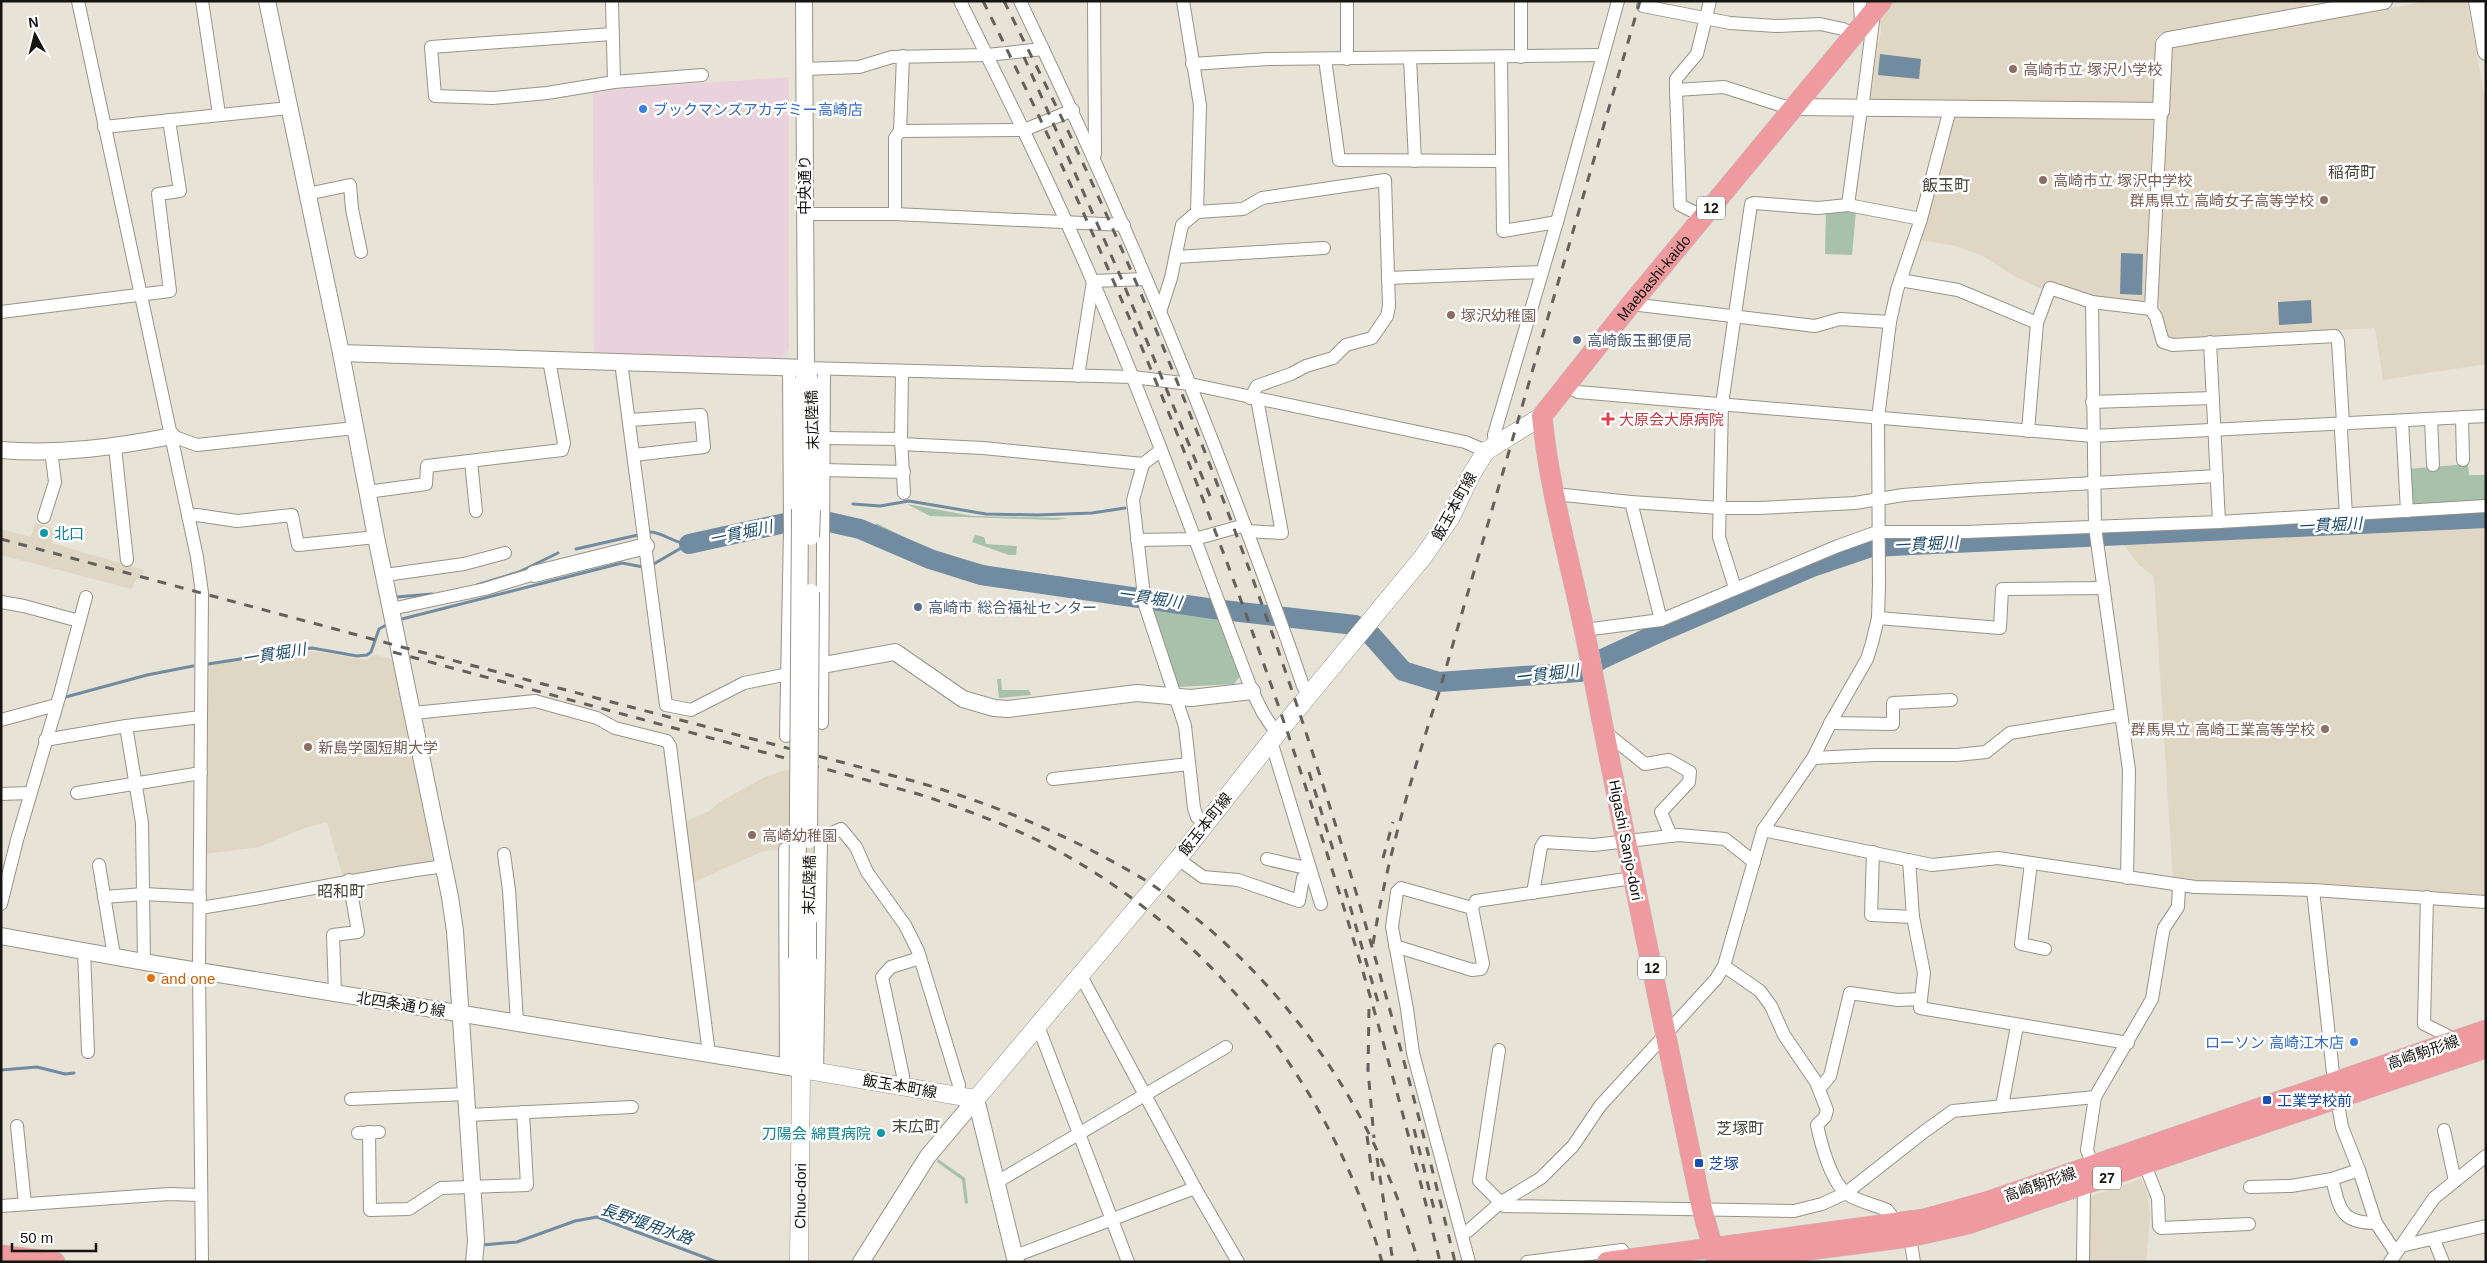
<svg xmlns="http://www.w3.org/2000/svg" width="2487" height="1263" viewBox="0 0 2487 1263" font-family="Helvetica,'Noto Sans JP',sans-serif">
<style>
.commercial{fill:#e9d2dc}
.built{fill:#dfd7c4}
.green{fill:#a7c1ab}
.water{fill:#718ba0}
.lines{fill:none;stroke-linecap:round;stroke-linejoin:round}
.stream{stroke:#718ba0;stroke-width:3}
.river{stroke:#718ba0;stroke-width:20}
.minor-casing{stroke:#989388;stroke-width:14}
.tertiary-casing{stroke:#989388;stroke-width:18}
.secondary-casing{stroke:#989388;stroke-width:19}
.primary-casing{stroke:#c2c2c1;stroke-width:21}
.minor{stroke:#fff;stroke-width:12}
.tertiary{stroke:#fff;stroke-width:16}
.secondary{stroke:#fff;stroke-width:18}
.primary{stroke:#ee9a9e;stroke-width:20}
.rail{stroke:#64605a;stroke-width:3;stroke-dasharray:9 9;stroke-linecap:butt}
.tertiary-bridge-casing{stroke:#989388;stroke-width:18;stroke-linecap:butt}
.tertiary-bridge{stroke:#fff;stroke-width:16}
.education-dot{fill:#8d6e63;stroke:#fff;stroke-width:2}
.shop-dot{fill:#3f7fe0;stroke:#fff;stroke-width:2}
.service-dot{fill:#5c6f8a;stroke:#fff;stroke-width:2}
.health-dot{fill:#e0444e;stroke:#fff;stroke-width:2}
.culture-dot{fill:#0f9aa8;stroke:#fff;stroke-width:2}
.food-dot{fill:#e8710a;stroke:#fff;stroke-width:2}
.transit-dot{fill:#1a4fb4;stroke:#fff;stroke-width:2}
.labels{text-anchor:middle;dominant-baseline:central;stroke-width:5;stroke-linejoin:round;paint-order:stroke}
.shield{fill:#fff;stroke:#5c5a58;stroke-width:1}
.shield-label{font-size:14px;font-weight:bold;fill:#161410}
.education-label{font-size:15px;fill:#785e54;stroke:#fff;text-anchor:start}
.shop-label{font-size:15px;fill:#366cbe;stroke:#fff;text-anchor:start}
.street-label{font-size:15px;fill:#161410;stroke:#fff}
.service-label{font-size:15px;fill:#4e5e75;stroke:#fff;text-anchor:start}
.health-label{font-size:15px;fill:#be3a42;stroke:#fff;text-anchor:start}
.culture-label{font-size:15px;fill:#0d838f;stroke:#fff;text-anchor:start}
.food-label{font-size:15px;fill:#c56008;stroke:#fff;text-anchor:start}
.transit-label{font-size:15px;fill:#164399;stroke:#fff;text-anchor:start}
.neighbourhood-label{font-size:16px;fill:#4a463d;stroke:#fff}
.water-label{font-size:16px;font-style:italic;fill:#1a4968;stroke:#fff}
</style>
<rect width="100%" height="100%" fill="#e8e3d7"/>
<polygon class="commercial" points="789,77 789,350 781,359 594,354 593,91"/>
<g class="built">
<polygon points="1890,1 2306,1 2307,8 2161,33 2156,38 2154,99 2150,103 1868,101 1874,43 1879,43 1881,30 1881,24 1875,20"/>
<polygon points="2429,1 2467,1 2486,104 2486,364 2383,380 2375,328 2173,340 2165,336 2158,296 2169,52 2172,48"/>
<polygon points="1957,114 2153,116 2145,299 2141,302 2082,295 2048,282 2044,290 2014,276 1981,255 1952,245 1919,240 1952,119"/>
<polygon points="35,523 56,529 52,543 144,570 143,573 134,583 132,589 1,555 1,529 31,537"/>
<polygon points="2486,527 2486,895 2326,884 2196,884 2173,881 2154,577 2139,565 2121,541"/>
<polygon points="303,651 333,654 357,659 368,659 374,654 393,660 433,862 343,877 327,822 302,829 259,847 205,854 206,666"/>
<polygon points="785,770 817,772 817,867 788,866 787,849 763,851 692,883 685,822 711,810 718,803 765,777"/>
<polygon points="2141,1179 2148,1196 2150,1217 2146,1262 2085,1262 2086,1198"/>
</g>
<g class="green">
<polygon points="1826,210 1856,211 1852,255 1825,254"/>
<polygon points="2468,464 2469,475 2486,475 2486,504 2409,508 2407,469"/>
<polygon points="907,504 972,516 1068,518 1056,520 930,516"/>
<polygon points="876,523 928,549 1010,572 1065,577 1066,586 982,572 975,567 919,549 875,526"/>
<polygon points="975,535 984,537 986,544 1017,546 1016,555 1009,555 972,542"/>
<polygon points="1153,607 1218,615 1240,676 1234,684 1178,687 1152,610"/>
<polygon points="997,679 1001,679 1002,690 1029,690 1031,695 999,698"/>
<polygon points="792,868 817,868 816,950"/>
<polygon points="938,1159 965,1178 968,1203 965,1204 962,1180 937,1162"/>
</g>
<g class="water">
<polygon points="1880,54 1921,59 1919,79 1878,75"/>
<polygon points="2121,253 2143,254 2142,295 2120,294"/>
<polygon points="2311,300 2312,323 2279,325 2278,302"/>
</g>
<g class="lines">
<g class="stream">
<polyline points="853,504 880,506 909,501 986,514 1037,515 1092,513 1125,508"/>
<path d="M648,532C663,531 673,544 689,544"/>
<polyline points="576,549 638,535"/>
<polyline points="652,565 688,544"/>
<polyline points="477,585 519,572 558,553"/>
<polyline points="397,597 432,594"/>
<polyline points="398,620 622,563 643,567"/>
<polyline points="208,664 312,648 357,656 367,655 371,652 379,629 390,623"/>
<polyline points="62,698 147,675 193,666"/>
<polyline points="1,1070 37,1067 65,1074 74,1073"/>
<polyline points="482,1245 517,1242 575,1221 597,1217 717,1262"/>
</g>
<polyline class="river" points="689,544 785,523 829,522 860,529 930,559 981,575 1214,609 1355,625 1372,636 1403,671 1439,682 1580,672 1602,659 1665,630 1812,567 1871,547 2486,518"/>
<defs>
<g id="minor">
<polyline points="78,1 197,557 202,593 199,969 202,1262"/>
<polyline points="202,1 219,114"/>
<polyline points="612,1 614,82"/>
<path d="M960,1C1006,94 1052,187 1093,282C1151,416 1200,554 1252,691L1263,713L1277,734"/>
<path d="M1020,1C1103,173 1178,347 1245,526C1265,579 1285,632 1303,686L1309,696"/>
<polyline points="1094,1 1095,154"/>
<polyline points="1183,1 1200,105 1197,212"/>
<polyline points="1521,1 1521,57"/>
<polyline points="1860,1 1861,26"/>
<polyline points="1643,6 1730,23 1776,26 1820,24 1843,29 1853,35"/>
<polyline points="612,34 431,47 435,96 493,98 547,93 614,82 702,75"/>
<polyline points="1410,58 1415,161"/>
<polyline points="1501,58 1503,231 1557,222"/>
<polyline points="1325,59 1339,160 1502,161"/>
<polyline points="1347,59 1347,1"/>
<polyline points="1192,64 1268,59 1602,55"/>
<polyline points="804,69 859,67 892,57 987,55 1043,49"/>
<polyline points="1676,90 1724,87 1783,106 1794,107"/>
<polyline points="1862,109 1874,13"/>
<polyline points="2161,111 2151,309 2156,317 2163,342 2173,345 2335,336 2338,341 2343,423 2341,431 2346,515"/>
<polyline points="104,127 289,108"/>
<polyline points="900,131 903,56"/>
<polyline points="307,194 350,185 352,209 361,252"/>
<polyline points="1848,205 1861,109"/>
<polyline points="804,214 895,214 1124,225"/>
<polyline points="895,214 895,138 900,131 1024,130 1073,110"/>
<polyline points="1704,217 1680,205 1676,90 1676,79 1697,54 1710,1"/>
<polyline points="1176,257 1324,248"/>
<polyline points="1388,278 1541,272"/>
<polyline points="1900,280 1958,290 2037,323"/>
<polyline points="2092,302 2095,527 2129,770 2127,878"/>
<polyline points="1631,304 1815,326 1840,319 1890,322"/>
<polyline points="1,312 170,291 158,194 180,191 169,120"/>
<polyline points="1160,312 1171,278 1182,225 1197,212 1243,209 1262,198 1385,180 1389,306 1387,316 1372,338 1346,345 1333,358 1306,366 1291,374 1257,386 1250,398"/>
<polyline points="2210,342 2219,522"/>
<polyline points="621,362 666,705 691,710 744,683 788,674"/>
<polyline points="806,368 1133,377 1190,384 1465,442 1486,451"/>
<polyline points="902,371 901,439 904,493"/>
<polyline points="1078,376 1093,281 1146,279"/>
<polyline points="1566,386 1578,392 2093,436 2486,416"/>
<polyline points="2092,402 2213,398"/>
<polyline points="2462,417 2463,460"/>
<polyline points="2431,419 2433,465"/>
<polyline points="630,420 701,415 704,447 634,455"/>
<polyline points="2402,421 2407,511"/>
<polyline points="2028,431 2037,323 2050,288 2092,302 2151,309"/>
<polyline points="172,436 197,445 355,428"/>
<polyline points="823,438 901,439"/>
<polyline points="901,444 983,448 1143,464"/>
<polyline points="1495,445 1494,435 1557,222 1618,1"/>
<polyline points="115,447 127,560"/>
<polyline points="1161,450 1143,464 1133,500 1145,605 1185,726 1194,808 1197,817 1205,823"/>
<polyline points="471,461 476,511"/>
<polyline points="823,470 904,472"/>
<polyline points="367,492 426,484 427,466 562,450 564,443 549,360"/>
<polyline points="1555,494 1631,502 1720,508 1759,508 1855,503 1903,495 1969,490 2217,476"/>
<polyline points="1631,502 1661,620"/>
<polyline points="188,516 197,515 237,521 292,515 298,545 376,537"/>
<polyline points="44,517 55,482 51,450"/>
<polyline points="1247,531 1282,533 1257,399"/>
<polyline points="1137,540 1195,539 1245,525"/>
<polyline points="385,575 464,564 505,553"/>
<polyline points="1735,588 1719,537 1722,404 1751,204 1754,203 1818,208 1848,205 1921,219"/>
<polyline points="1,602 24,606 79,621"/>
<polyline points="391,609 485,589 534,574"/>
<polyline points="1878,618 2000,628 2002,589 2104,588"/>
<polyline points="1584,630 1661,620 1838,546 1877,532 1965,532 2219,522 2486,506"/>
<polyline points="413,713 535,701 597,718 615,728 667,741 670,746 709,1054"/>
<polyline points="1,720 56,705"/>
<polyline points="822,723 824,369"/>
<polyline points="1830,723 1893,724 1893,703 1951,700"/>
<polyline points="126,726 142,823 144,962"/>
<polyline points="1605,732 1645,764 1669,760 1690,772 1689,782 1661,812 1671,836"/>
<polyline points="786,736 790,529 789,367"/>
<polyline points="45,740 126,726 201,717"/>
<polyline points="1271,741 1321,904"/>
<polyline points="1813,758 1875,755 1957,755 1986,752 2010,733 2121,715"/>
<polyline points="1053,779 1189,764"/>
<polyline points="77,793 201,773"/>
<polyline points="1,794 30,793"/>
<polyline points="1763,830 1932,865 1998,858 2195,887 2313,890 2486,902"/>
<polyline points="785,849 786,1067"/>
<polyline points="1873,852 1871,915 1913,917"/>
<polyline points="504,854 509,890 517,1022"/>
<polyline points="1178,859 1203,877 1238,880 1299,901 1303,878 1312,876"/>
<polyline points="1267,859 1310,869"/>
<polyline points="1909,860 1913,917 1924,973 1920,1008 2128,1043"/>
<polyline points="2031,863 2021,944 2045,949"/>
<polyline points="99,865 114,956"/>
<polyline points="2313,890 2334,1082 2342,1127 2359,1170 2376,1223 2396,1253"/>
<polyline points="1533,893 1541,847 1544,842 1594,845 1679,835 1725,839 1754,862"/>
<polyline points="104,897 144,894 200,897"/>
<polyline points="2427,897 2424,1024 2456,1040"/>
<polyline points="1,904 17,840 60,694 86,597"/>
<path d="M200,908C281,896 362,877 444,866"/>
<polyline points="1395,946 1472,970 1481,969 1483,964 1472,908 1476,901 1633,878"/>
<polyline points="84,951 88,1052"/>
<path d="M1724,966L1760,991L1771,1006L1784,1035L1816,1082L1827,1110L1825,1117L1817,1125C1821,1144 1831,1182 1847,1194C1857,1201 1875,1205 1887,1210L1891,1215L1892,1224"/>
<polyline points="1080,974 1195,1188 1238,1262"/>
<polyline points="335,993 333,935 358,932 349,880"/>
<polyline points="1038,1026 1128,1262"/>
<polyline points="1499,1050 1479,1181 1504,1206 1794,1211 1822,1204 1846,1193 1925,1131 1953,1111 2095,1097"/>
<polyline points="817,1072 821,838 841,829 856,847 867,872 905,925 918,951 959,1085 957,1095"/>
<polyline points="902,1085 903,1076 882,977 891,967 920,958"/>
<polyline points="1819,1089 1830,1076 1850,993 1898,1000 1920,999"/>
<polyline points="351,1099 466,1094"/>
<polyline points="2002,1106 2017,1026"/>
<polyline points="468,1115 632,1107"/>
<polyline points="17,1126 25,1204"/>
<polyline points="2444,1130 2455,1181"/>
<polyline points="369,1132 370,1210 409,1209 441,1188 527,1185 523,1112"/>
<polyline points="358,1133 379,1132"/>
<polyline points="2145,1165 2158,1198 2159,1226 2161,1228 2249,1224"/>
<polyline points="2093,1166 2087,1150 2095,1097 2152,999 2162,938 2164,928 2178,907 2179,885"/>
<path d="M2359,1170L2332,1179C2340,1209 2340,1223 2376,1223"/>
<polyline points="997,1182 1226,1047"/>
<polyline points="2250,1187 2291,1186 2332,1179"/>
<polyline points="1,1206 169,1194 200,1195"/>
<polyline points="1463,1232 1468,1231 1500,1203 1541,1178 1573,1146 1600,1106 1716,979 1724,966 1763,830 1813,758 1832,720 1867,659 1872,643 1878,618 1879,585 1878,418 1890,322 1897,290 1921,219 1950,109"/>
<polyline points="1910,1237 1914,1262"/>
<polyline points="2434,1240 2443,1262"/>
<polyline points="2401,1246 2486,1226"/>
<polyline points="1015,1256 1195,1188"/>
<polyline points="1469,1262 1413,1053 1407,1009 1392,927 1397,892 1401,888 1472,908"/>
<polyline points="1527,1262 1622,1250"/>
<polyline points="2083,1262 2084,1186"/>
<polyline points="2390,1262 2434,1198 2486,1156"/>
</g>
<g id="tertiary">
<polyline points="267,1 341,353 376,537 450,897 455,931 476,1241 474,1262"/>
<polyline points="2477,1 2486,52"/>
<polyline points="1794,107 2161,111 2164,44 2168,40 2384,1"/>
<polyline points="341,353 806,368"/>
<polyline points="806,368 814,393 812,510"/>
<path d="M1,450C58,455 116,447 172,436"/>
<polyline points="800,509 800,391 806,368 804,1"/>
<polyline points="534,574 646,546"/>
<polyline points="788,674 823,665 895,652 963,699 994,708 1008,709 1137,693 1191,698 1252,691"/>
<polyline points="1,936 144,962 801,1069"/>
<polyline points="797,958 796,1059 801,1069"/>
<polyline points="801,1069 808,1061 808,959"/>
<polyline points="976,1099 1016,1262"/>
<polyline points="861,1262 928,1156 976,1099"/>
</g>
<g id="secondary">
<path id="s1" d="M799,1262L801,1069L976,1099L1178,859L1271,741L1423,557L1451,517L1471,475L1486,451L1542,416"/>
</g>
<g id="primary">
<polyline points="1,1255 55,1262"/>
<polyline points="1607,1262 1924,1219 1989,1201 2486,1030"/>
<path id="s2" d="M1717,1262L1702,1209C1664,1026 1625,843 1590,659C1575,578 1550,498 1542,416L1631,304L1882,1"/>
<polyline points="1717,1262 1910,1237 1968,1224 2486,1048"/>
</g>
</defs>
<use href="#minor" class="minor-casing"/>
<use href="#tertiary" class="tertiary-casing"/>
<use href="#secondary" class="secondary-casing"/>
<use href="#primary" class="primary-casing"/>
<use href="#minor" class="minor"/>
<use href="#tertiary" class="tertiary"/>
<use href="#secondary" class="secondary"/>
<use href="#primary" class="primary"/>
<g class="rail">
<path d="M983,1C1183,402 1336,826 1440,1262"/>
<path d="M1004,1C1030,54 1057,106 1081,159C1139,283 1190,411 1238,539C1326,774 1396,1017 1455,1262"/>
<polyline points="1024,57 1122,280 1212,501"/>
<path d="M1,539L398,646L917,782C997,805 1073,837 1145,880C1167,894 1188,912 1208,928C1310,1016 1383,1132 1418,1262"/>
<path d="M393,652L918,794C958,807 997,821 1035,839C1204,922 1331,1082 1382,1262"/>
<polyline points="1309,772 1335,856"/>
<polyline points="1383,858 1393,822"/>
<polyline points="1345,889 1380,1009"/>
<path d="M1373,944C1387,858 1412,775 1439,692L1640,1"/>
<polyline points="1369,1009 1368,1070 1374,1138"/>
<polyline points="1414,1129 1434,1209"/>
<polyline points="1367,1136 1374,1188"/>
<polyline points="1377,1158 1393,1262"/>
</g>
<defs>
<g id="tertiary-bridge">
<polyline points="811,537 812,510"/>
<polyline points="809,840 811,592"/>
<polyline points="808,922 808,959"/>
<polyline points="797,958 800,509"/>
</g>
</defs>
<use href="#tertiary-bridge" class="tertiary-bridge-casing"/>
<use href="#tertiary-bridge" class="tertiary-bridge"/>
</g>
<g class="education-dot">
<circle cx="2013" cy="69" r="5"/>
<circle cx="2043" cy="180" r="5"/>
<circle cx="2324" cy="200" r="5"/>
<circle cx="1451" cy="315" r="5"/>
<circle cx="2325" cy="729" r="5"/>
<circle cx="308" cy="747" r="5"/>
<circle cx="752" cy="835" r="5"/>
</g>
<g class="shop-dot">
<circle cx="643" cy="109" r="5"/>
<circle cx="2354" cy="1042" r="5"/>
</g>
<g class="service-dot">
<circle cx="1577" cy="340" r="5"/>
<circle cx="918" cy="607" r="5"/>
</g>
<path class="health-dot" d="M1605.5 411.5h5v5h5v5h-5v5h-5v-5h-5v-5h5z"/>
<g class="culture-dot">
<circle cx="44" cy="533" r="5"/>
<circle cx="881" cy="1133" r="5"/>
</g>
<circle class="food-dot" cx="151" cy="978" r="5"/>
<g class="transit-dot">
<rect x="2262" y="1095" width="10" height="10" rx="2.5"/>
<rect x="1694" y="1158" width="10" height="10" rx="2.5"/>
</g>
<g class="labels">
<g class="shield">
<rect x="1697" y="196.5" width="28" height="23" rx="4"/>
<rect x="1638" y="956.5" width="28" height="23" rx="4"/>
<rect x="2093" y="1166.5" width="28" height="23" rx="4"/>
</g>
<g class="shield-label">
<text x="1711" y="208">12</text>
<text x="1652" y="968">12</text>
<text x="2107" y="1178">27</text>
</g>
<g class="education-label">
<text x="2023" y="69">高崎市立 塚沢小学校</text>
<text x="2053" y="180">高崎市立 塚沢中学校</text>
<text x="2314" y="200" text-anchor="end">群馬県立 高崎女子高等学校</text>
<text x="1461" y="315">塚沢幼稚園</text>
<text x="2315" y="729" text-anchor="end">群馬県立 高崎工業高等学校</text>
<text x="318" y="747">新島学園短期大学</text>
<text x="762" y="835">高崎幼稚園</text>
</g>
<g class="shop-label">
<text x="653" y="109">ブックマンズアカデミー高崎店</text>
<text x="2344" y="1042" text-anchor="end">ローソン 高崎江木店</text>
</g>
<g class="street-label">
<text transform="translate(804 185) rotate(-90)">中央通り</text>
<text stroke="none"><textPath href="#s2" startOffset="1042">Maebashi-kaido</textPath></text>
<text transform="translate(812 420) rotate(-92)">末広陸橋</text>
<text transform="translate(1454 506) rotate(-61)">飯玉本町線</text>
<text transform="translate(1205 824) rotate(-52)">飯玉本町線</text>
<text transform="translate(1626 840) rotate(79)">Higashi Sanjo-dori</text>
<text transform="translate(809 885) rotate(-89)">末広陸橋</text>
<text transform="translate(401 1004) rotate(9)">北四条通り線</text>
<text transform="translate(2423 1052) rotate(-19)">高崎駒形線</text>
<text transform="translate(900 1086) rotate(10)">飯玉本町線</text>
<text transform="translate(2040 1184) rotate(-19)">高崎駒形線</text>
<text stroke="none"><textPath href="#s1" startOffset="66">Chuo-dori</textPath></text>
</g>
<g class="service-label">
<text x="1587" y="340">高崎飯玉郵便局</text>
<text x="928" y="607">高崎市 総合福祉センター</text>
</g>
<g class="health-label">
<text x="1619" y="419">大原会大原病院</text>
</g>
<g class="culture-label">
<text x="54" y="533">北口</text>
<text x="871" y="1133" text-anchor="end">刀陽会 綿貫病院</text>
</g>
<g class="food-label">
<text x="161" y="978">and one</text>
</g>
<g class="transit-label">
<text x="2277" y="1100">工業学校前</text>
<text x="1709" y="1163">芝塚</text>
</g>
<g class="neighbourhood-label">
<text x="2352" y="172">稲荷町</text>
<text x="1946" y="185">飯玉町</text>
<text x="341" y="891">昭和町</text>
<text x="916" y="1126">末広町</text>
<text x="1740" y="1128">芝塚町</text>
</g>
<g class="water-label">
<text transform="translate(2330 525) rotate(-3)">一貫堀川</text>
<text transform="translate(741 533) rotate(-12)">一貫堀川</text>
<text transform="translate(1926 544) rotate(-3)">一貫堀川</text>
<text transform="translate(1150 598) rotate(8)">一貫堀川</text>
<text transform="translate(274 654) rotate(-9)">一貫堀川</text>
<text transform="translate(1547 674) rotate(-7)">一貫堀川</text>
<text transform="translate(647 1224) rotate(19)">長野堰用水路</text>
</g>
</g>
<rect width="2487" height="1263" fill="none" stroke="#161410" stroke-width="5"/>
<g transform="translate(35 35) rotate(353)" stroke="#ffffff" stroke-width="4" paint-order="stroke">
<path d="M0-4L9 19L0 12L-9 19Z" fill="#161410"/>
<text y="-8" font-size="14" font-weight="bold" text-anchor="middle" fill="#161410">N</text>
</g>
<path d="M12 1243v8h84v-8" fill="none" stroke="#161410" stroke-width="2.5"/>
<text x="20" y="1243" font-size="15" fill="#161410" stroke="#ffffff" stroke-width="4" paint-order="stroke">50 m</text>
</svg>
